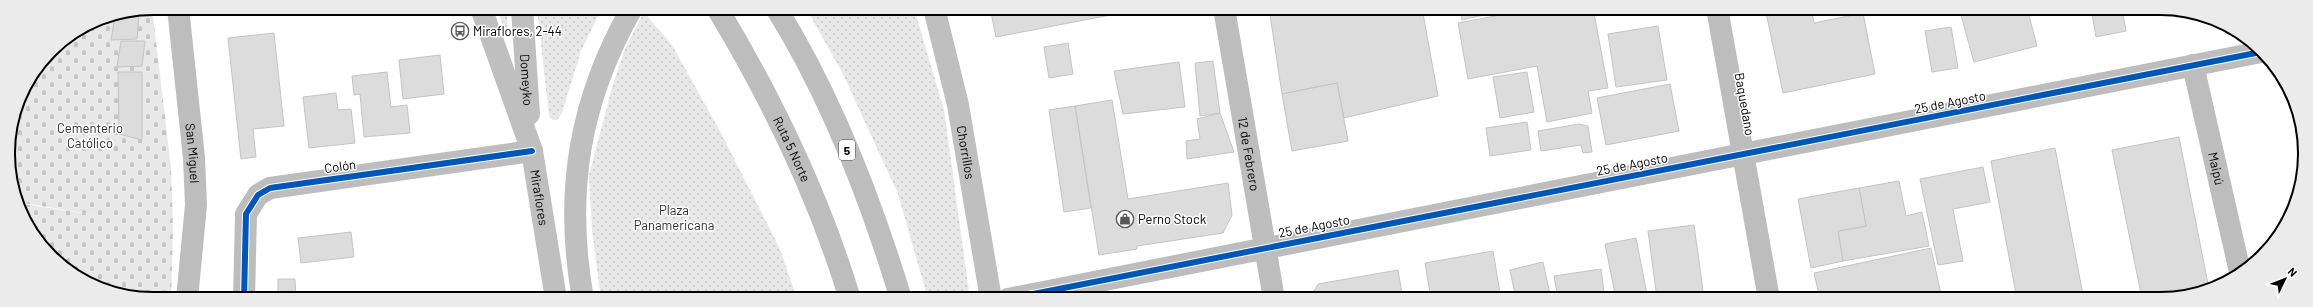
<svg xmlns="http://www.w3.org/2000/svg" width="2313" height="307" viewBox="0 0 2313 307" font-family="Barlow,sans-serif">
<style>
.green{fill:url(#green-dots)}
.cemetery{fill:url(#cemetery-stones)}
.building{fill:#dcdcdc;stroke:#c4c4c4}
.lines{fill:none;stroke-linecap:round;stroke-linejoin:round}
.street{stroke:#bdbdbd;stroke-width:22}
.secondary{stroke:#bfbfbf;stroke-width:22}
.highway{stroke:#bdbdbd;stroke-width:22}
.cycleway-casing{stroke:#fff;stroke-width:8}
.cycleway{stroke:#0057b8;stroke-width:6}
.labels{text-anchor:middle;dominant-baseline:central;stroke-width:3;stroke-linejoin:round;paint-order:stroke}
.shield{fill:#fff;stroke:#4c4c4c;stroke-width:1}
.shield-label{font-size:12px;font-weight:bold;fill:#000}
.poi-label{font-size:13px;fill:#000;stroke:#fff;text-anchor:start}
.street-label{font-size:13px;fill:#000;stroke:#fff}
.park-label{font-size:13px;fill:#2d2d2d;stroke:#fff}
.rim{fill:none;stroke:#000;stroke-width:2}
</style>
<defs>
<pattern id="green-dots" width="8" height="8" patternUnits="userSpaceOnUse"><rect width="8" height="8" fill="#e8e8e8"/><path d="M2 2h.1M6 6h.1" fill="none" stroke="#c5c5c5" stroke-width="1.8" stroke-linecap="round"/></pattern>
<pattern id="cemetery-stones" width="16" height="16" patternUnits="userSpaceOnUse"><rect width="16" height="16" fill="#e8e8e8"/><path d="M2 7V4a2 2 0 0 1 4 0v3zM10 15v-3a2 2 0 0 1 4 0v3z" fill="#c5c5c5"/></pattern>
</defs>
<rect width="100%" height="100%" fill="#fff"/>
<g class="green">
<polygon points="496,8 507,8 508,37"/>
<polygon points="537,8 602,8 581,51 562,113 557,120 553,120 549,116"/>
<polygon points="806,8 914,8 944,110 970,299 928,299 898,194 843,74"/>
<polygon points="644,12 672,45 721,133 780,249 797,299 601,299 592,230 589,175 613,84 625,49"/>
</g>
<polygon class="cemetery" points="152,8 171,167 173,228 171,299 144,299 89,284 44,250 17,203 108,217 17,202 8,144 19,98 51,50 98,19"/>
<g class="building">
<polygon points="990,8 1147,8 996,37"/>
<polygon points="1269,8 1422,8 1438,96 1344,118 1337,83 1282,94"/>
<polygon points="1460,8 1516,8 1462,20"/>
<polygon points="1538,8 1593,8 1608,88 1588,91 1592,113 1547,122 1537,66 1468,79 1458,23"/>
<polygon points="1765,8 1834,8 1812,13 1814,23 1863,13 1875,74 1783,93"/>
<polygon points="1959,8 2027,8 2037,46 1974,62"/>
<polygon points="2091,8 2122,8 2126,31 2096,37"/>
<polygon points="123,14 139,14 137,39 111,40 115,16"/>
<polygon points="1658,26 1667,80 1616,87 1608,34"/>
<polygon points="1951,27 1958,68 1932,72 1925,31"/>
<polygon points="274,33 284,126 253,129 256,157 241,159 228,38"/>
<polygon points="121,41 145,41 142,66 117,67"/>
<polygon points="1068,43 1073,74 1049,78 1044,47"/>
<polygon points="440,55 444,94 403,99 399,60"/>
<polygon points="1213,61 1220,113 1200,116 1195,63"/>
<polygon points="1179,62 1185,107 1123,114 1114,71"/>
<polygon points="118,72 142,72 142,140 119,134"/>
<polygon points="387,72 391,107 407,105 410,133 364,137 360,94 354,95 352,76"/>
<polygon points="1527,72 1534,112 1500,118 1493,77"/>
<polygon points="1337,83 1348,141 1292,151 1282,94"/>
<polygon points="1670,84 1679,131 1606,145 1597,98"/>
<polygon points="336,93 338,110 351,109 355,143 309,148 303,97"/>
<polygon points="1112,100 1128,199 1228,183 1232,215 1223,233 1137,246 1137,249 1099,255 1075,106"/>
<polygon points="1075,106 1091,208 1064,212 1049,110"/>
<polygon points="1220,113 1234,152 1187,159 1186,141 1200,139 1197,119"/>
<polygon points="1527,122 1531,150 1490,156 1486,128"/>
<polygon points="1579,124 1588,126 1592,152 1583,153 1581,145 1541,151 1538,131"/>
<polygon points="2179,137 2209,289 2166,299 2142,299 2112,150"/>
<polygon points="2055,148 2083,295 2064,299 2017,299 1991,161"/>
<polygon points="1983,167 1990,202 1953,209 1963,261 1938,265 1920,179"/>
<polygon points="1899,181 1906,216 1922,212 1929,246 1843,261 1838,231 1866,226 1859,188"/>
<polygon points="1859,188 1866,226 1838,231 1843,261 1811,268 1798,199"/>
<polygon points="1694,225 1704,298 1657,299 1648,231"/>
<polygon points="351,232 354,257 301,263 298,238"/>
<polygon points="1636,238 1648,299 1616,299 1605,244"/>
<polygon points="1931,248 1942,299 1820,299 1814,273"/>
<polygon points="1493,251 1501,299 1431,299 1425,263"/>
<polygon points="1543,262 1551,299 1516,299 1510,270"/>
<polygon points="1601,269 1605,299 1558,299 1554,276"/>
<polygon points="1398,270 1403,299 1312,299 1311,296 1318,284"/>
<polygon points="278,279 295,279 296,299 278,299"/>
</g>
<g class="lines">
<g class="street">
<path id="s1" d="M178,8L194,158L196,205L187,299"/>
<path id="s2" d="M1224,8L1274,299"/>
<polyline points="1717,8 1769,299"/>
<path id="s3" d="M2193,65L2240,272"/>
<polyline points="244,299 246,214 258,195 270,188 532,151"/>
<polyline points="1008,299 2261,52"/>
</g>
<g class="secondary">
<path id="s4" d="M481,8L532,151L556,299"/>
<path id="s5" d="M522,8L529,114"/>
<path id="s6" d="M934,8L958,105L991,299"/>
<path d="M583,299C564,193 579,101 632,8"/>
</g>
<g class="highway">
<path id="s7" d="M717,8C772,99 819,197 850,299"/>
<path d="M776,8C831,96 871,200 901,299"/>
</g>
<defs>
<g id="cycleway">
<polyline points="244,299 246,214 258,195 270,188 532,151"/>
<polyline points="1008,299 2261,52"/>
</g>
</defs>
<use href="#cycleway" class="cycleway-casing"/>
<use href="#cycleway" class="cycleway"/>
</g>
<defs>
<symbol id="bus-ring" viewBox="-11 -11 22 22"><circle r="9.5" fill="#fff" stroke="#595959" stroke-width="1.5"/><path d="M-5-6H5V4H4V6H2V4H-2V6H-4V4H-5ZM-3.5-4V0h7V-4ZM-3.5 1.2v1.5H-2V1.2ZM2 1.2v1.5H3.5V1.2Z" fill="#595959"/></symbol>
<symbol id="shop-ring" viewBox="-11 -11 22 22"><circle r="9.5" fill="#fff" stroke="#595959" stroke-width="1.5"/><path d="M-5-2.5h2.3a2.7 3.5 0 0 1 5.4 0H5L5.5 6h-11ZM-1.5-2.5h3a1.5 2.3 0 0 0-3 0Z" fill="#595959"/></symbol>
</defs>
<g fill-rule="evenodd">
<use href="#bus-ring" x="450" y="21" width="20" height="20"/>
<use href="#shop-ring" x="1115" y="209" width="20" height="20"/>
</g>
<g class="labels">
<rect class="shield" x="839" y="140" width="16" height="20" rx="3"/>
<g class="shield-label">
<text x="847" y="150">5</text>
</g>
<g class="poi-label">
<text x="473" y="31">Miraflores, 2-44</text>
<text x="1138" y="219">Perno Stock</text>
</g>
<g class="street-label">
<text stroke="none"><textPath href="#s5" startOffset="72">Domeyko</textPath></text>
<text transform="translate(1950 102) rotate(-11)">25 de Agosto</text>
<text transform="translate(1745 104) rotate(80)">Baquedano</text>
<text stroke="none"><textPath href="#s7" startOffset="160">Ruta 5 Norte</textPath></text>
<text stroke="none"><textPath href="#s6" startOffset="148">Chorrillos</textPath></text>
<text stroke="none"><textPath href="#s1" startOffset="146">San Miguel</textPath></text>
<text stroke="none"><textPath href="#s2" startOffset="148">12 de Febrero</textPath></text>
<text transform="translate(1632 164) rotate(-11)">25 de Agosto</text>
<text transform="translate(340 166) rotate(-8)">Colón</text>
<text stroke="none"><textPath href="#s3" startOffset="106">Maipú</textPath></text>
<text stroke="none"><textPath href="#s4" startOffset="199">Miraflores</textPath></text>
<text transform="translate(1314 226) rotate(-11)">25 de Agosto</text>
</g>
<g class="park-label">
<text x="90" y="128">Cementerio<tspan x="90" dy="15">Católico</tspan></text>
<text x="674" y="210">Plaza<tspan x="674" dy="15">Panamericana</tspan></text>
</g>
</g>
<path d="M0 0H2313V307H0ZM153 15H2160A138 138 0 0 1 2298 153V154A138 138 0 0 1 2160 292H153A138 138 0 0 1 15 154V153A138 138 0 0 1 153 15Z" fill="#ebebeb" fill-rule="evenodd"/>
<path class="rim" d="M153 15H2160A138 138 0 0 1 2298 153V154A138 138 0 0 1 2160 292H153A138 138 0 0 1 15 154V153A138 138 0 0 1 153 15Z"/>
<g transform="translate(2285 279) rotate(47)" stroke="#ffffff" stroke-width="3" paint-order="stroke">
<path d="M0-3L7 15L0 10L-7 15Z" fill="#000000"/>
<text y="-6" font-size="11" font-weight="bold" text-anchor="middle" fill="#000000">N</text>
</g>
</svg>
